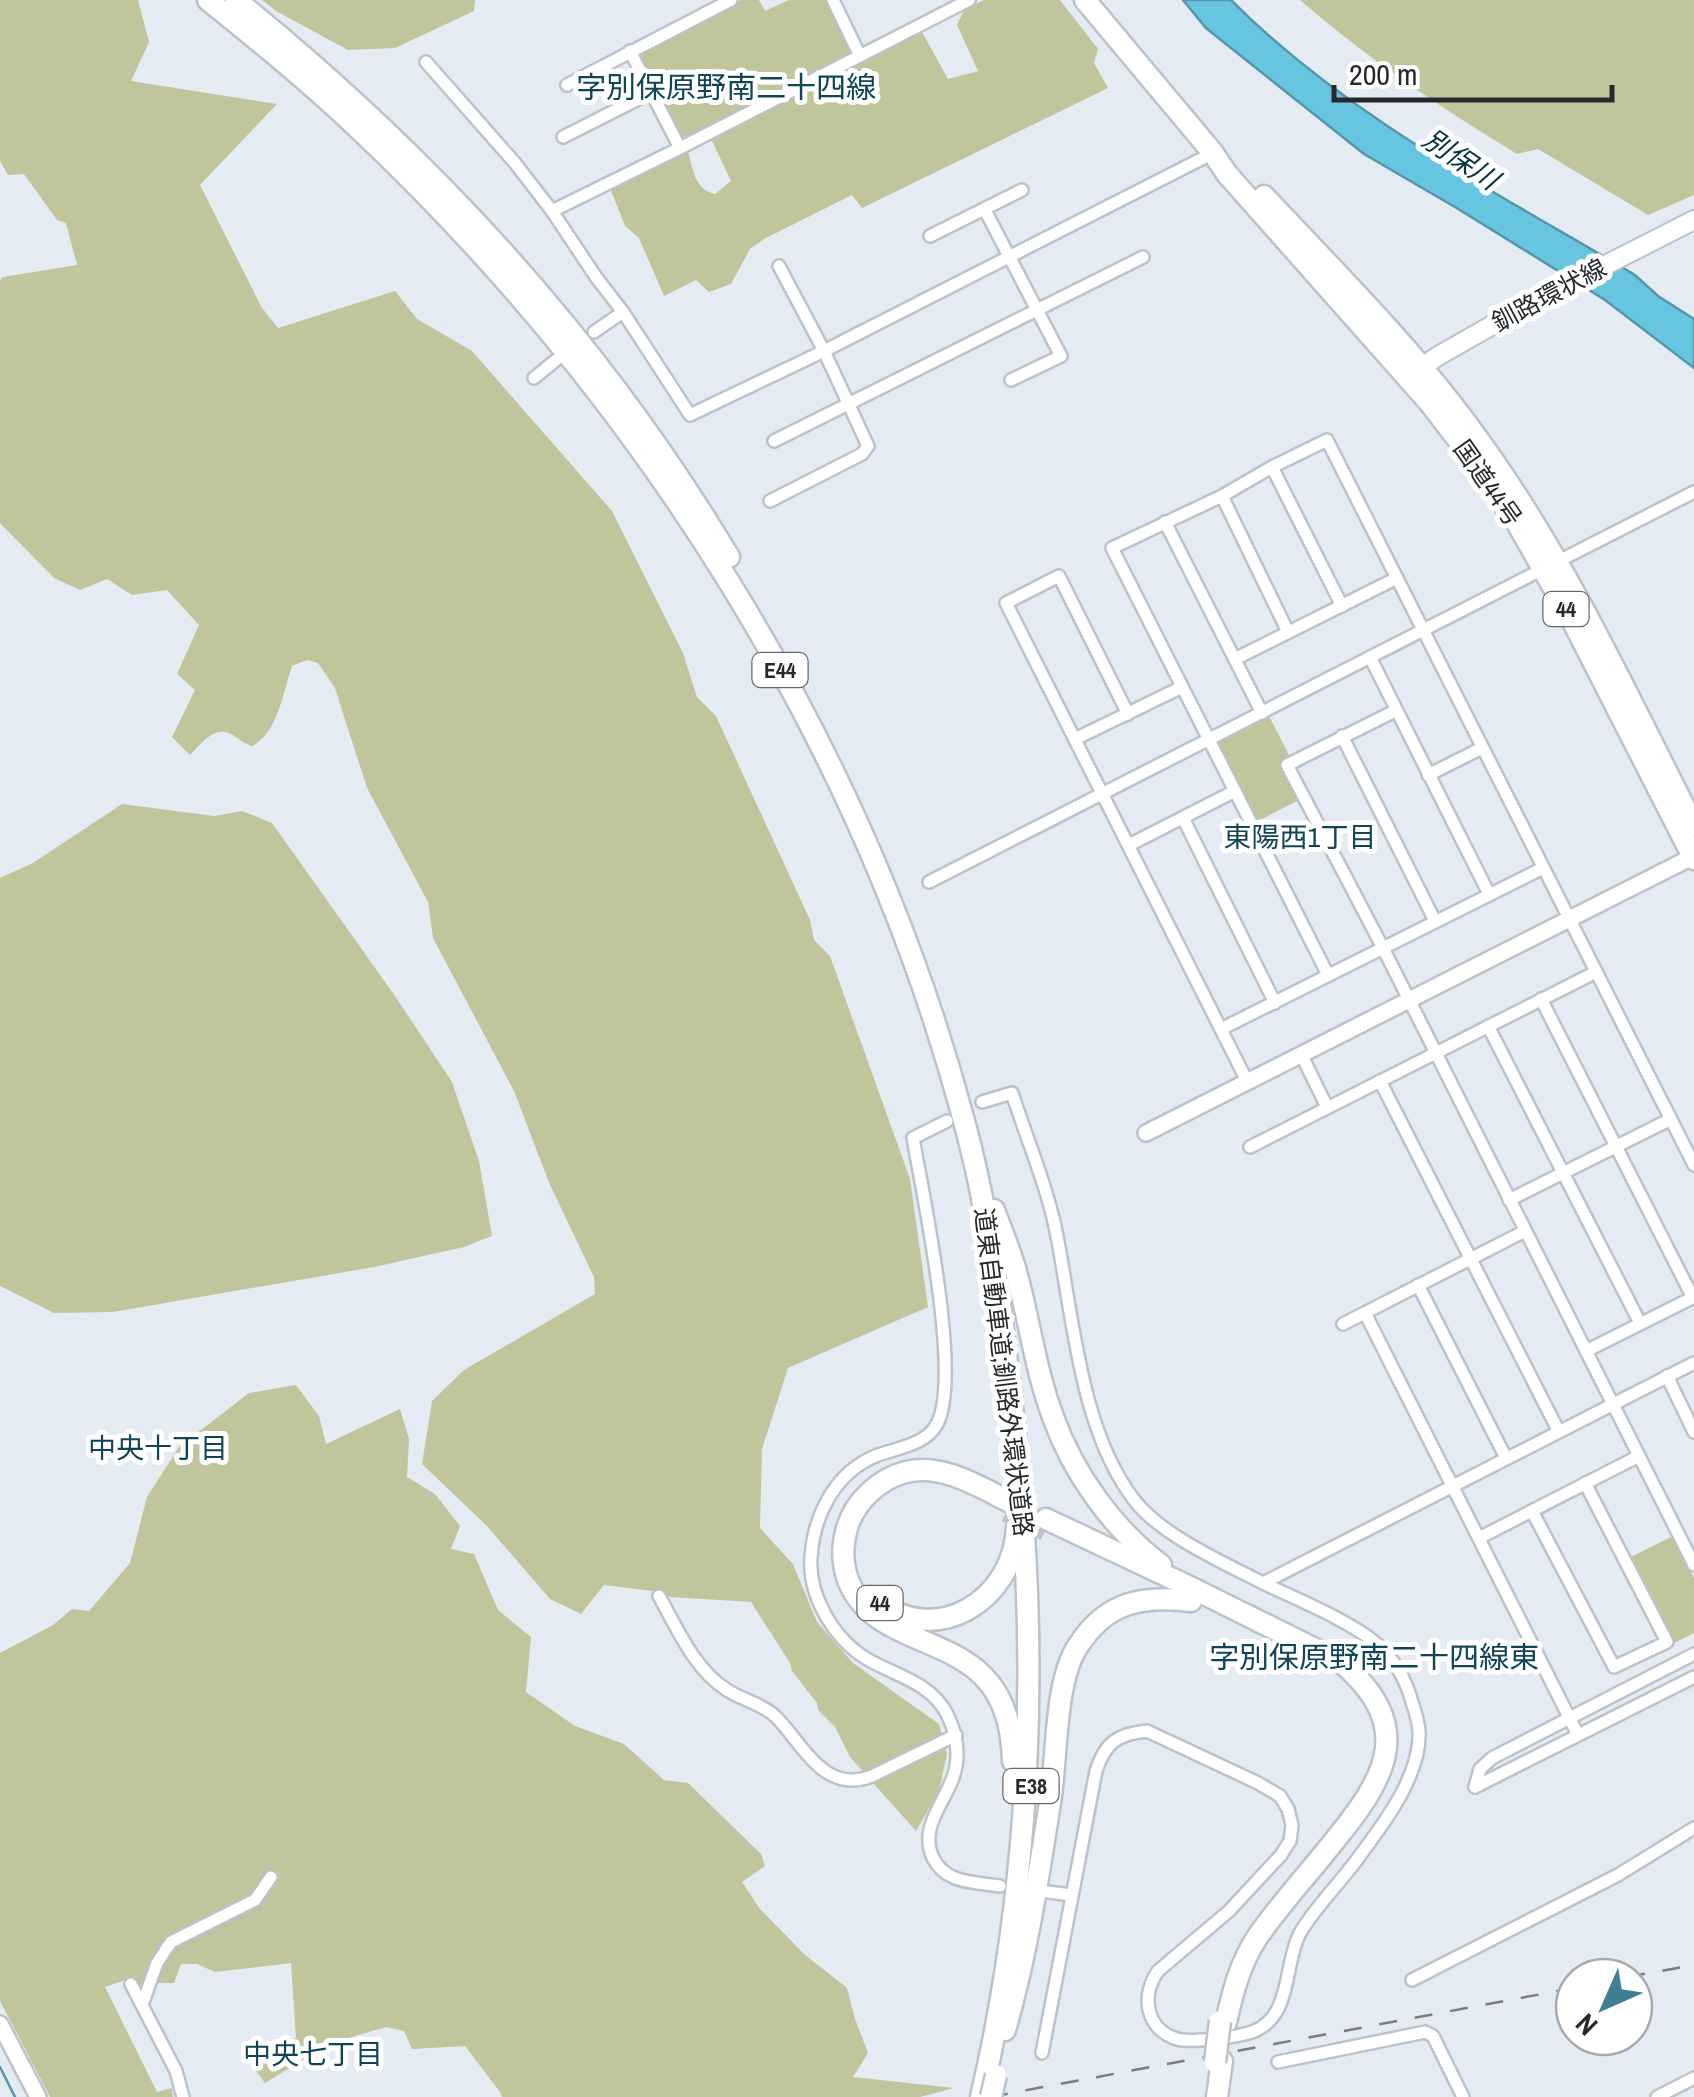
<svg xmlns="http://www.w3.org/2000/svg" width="1694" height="2097" viewBox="0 0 1694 2097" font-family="'Archivo Narrow','Noto Sans JP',sans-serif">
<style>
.green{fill:#c0c59b}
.water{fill:#68c5e0;stroke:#5496aa;stroke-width:2.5}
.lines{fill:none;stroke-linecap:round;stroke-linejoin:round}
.stream{stroke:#5496aa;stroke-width:2.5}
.highway-tunnel{stroke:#bfc4cb;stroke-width:20;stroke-dasharray:20 10;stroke-linecap:butt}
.street-casing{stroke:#bcc2ca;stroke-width:16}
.secondary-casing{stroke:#bcc2ca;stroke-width:20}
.primary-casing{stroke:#bcc2ca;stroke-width:22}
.highway-casing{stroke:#bcc2ca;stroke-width:25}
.street{stroke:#fff;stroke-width:11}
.secondary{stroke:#fff;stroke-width:15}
.primary{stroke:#fff;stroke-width:18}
.highway{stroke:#fff;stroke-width:20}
.rail{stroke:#797d82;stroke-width:2.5;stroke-dasharray:18 18;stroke-linecap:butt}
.highway-bridge-casing{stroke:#bcc2ca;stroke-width:25;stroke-linecap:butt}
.highway-bridge{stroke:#fff;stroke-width:20}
.labels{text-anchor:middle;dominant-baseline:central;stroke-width:10;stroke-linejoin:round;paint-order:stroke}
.shield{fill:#fff;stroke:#67696b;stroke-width:2.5}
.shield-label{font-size:22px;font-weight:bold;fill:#26292c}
.street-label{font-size:25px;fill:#26292c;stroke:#fff}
.water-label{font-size:28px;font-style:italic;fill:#05333e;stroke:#fff}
.neighbourhood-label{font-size:28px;fill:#104556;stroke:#fff}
.quarter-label{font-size:30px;fill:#104556;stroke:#fff}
</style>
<rect width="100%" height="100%" fill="#e5ebf3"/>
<g class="green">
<path d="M0,0H138L149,42L131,81L277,104L200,185L262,308L278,328L395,291L417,319L472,351L612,511L683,653L697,697L716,716L810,920L814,940L830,956L910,1179L928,1307L788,1368L762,1449L760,1528L793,1564L817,1622L853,1663L939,1724L947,1754L939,1791L916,1831L850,1757L835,1727L818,1710L817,1703L792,1671L790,1663L751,1602L671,1597L653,1591L604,1585L581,1614L550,1599L487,1526L422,1464L432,1401L464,1370L595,1294L594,1277L550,1185L514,1091L433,938L428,902L367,788L335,688L318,663L307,660L292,666C283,692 278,733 252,746C242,743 239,738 231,734C214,725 200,745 190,755L172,737L195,690L177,674L199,625L167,590L132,595L107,579L80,590L54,578L0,523V280L3,277L77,265L66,223L57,220L24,174L8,175L0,161Z"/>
<polygon points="262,0 475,0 474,11 395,48 348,50 276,11"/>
<path d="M741,0H759L765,11L789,0H826L859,63L922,32L948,79L978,71L957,25L964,10L984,0H1060L1098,49L1094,63L1108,88L862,208L852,195L764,239L750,249L731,284L709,292L696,280L664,296L639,238L625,226L610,188L688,151C693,169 694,189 715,194L731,181L706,128L681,138L639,54Z"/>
<path d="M1300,0H1694V195L1648,215L1538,149L1517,154C1441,108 1368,59 1300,0Z"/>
<polygon points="1269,716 1290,757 1280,763 1299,800 1258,821 1217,743"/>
<polygon points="122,804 214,816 242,811 272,823 395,996 452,1082 479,1161 492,1236 464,1247 374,1267 113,1312 54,1313 0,1286 0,878 33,863"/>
<polygon points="296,1385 319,1416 326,1444 400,1409 409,1439 407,1477 435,1494 460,1526 451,1549 474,1554 498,1610 531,1637 526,1692 575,1726 624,1744 664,1780 688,1783 761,1854 765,1866 742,1882 760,1909 804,1954 847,1988 855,2019 868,2053 853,2077 954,2088 920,2097 502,2097 500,2092 465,2046 412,2049 404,2031 386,2027 331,2043 265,2083 256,2071 254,2054 296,2038 291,1963 215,1972 197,1964 181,1964 174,1983 150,1983 139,1994 131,1978 105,1987 157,2092 172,2088 173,2097 50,2097 0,2001 0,1653 53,1625 72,1609 89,1611 130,1563 147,1497 179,1447 249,1393"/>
<polygon points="1673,1536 1694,1578 1694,1633 1674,1643 1631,1557"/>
</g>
<path class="water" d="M1183,0H1231C1346,116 1496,192 1635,275L1658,296L1694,319V368L1605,300L1455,207L1364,154L1206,28Z"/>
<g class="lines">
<polyline class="stream" points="0,2067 15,2097"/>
<polyline class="highway-tunnel" points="1006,1512 1045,1531"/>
<defs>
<g id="street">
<polyline points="833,0 860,56"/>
<polyline points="630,51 680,148"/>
<polyline points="426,62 515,163 552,211 596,277 623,312 690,415 824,351 1213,153"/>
<polyline points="567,85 731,0"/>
<polyline points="563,137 652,92"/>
<polyline points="985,210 1061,356 1011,380"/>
<polyline points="552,211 680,148 969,0"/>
<polyline points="930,236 1022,190"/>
<polyline points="594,332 623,312"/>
<polyline points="534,378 556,360"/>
<polyline points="774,441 1143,257"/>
<polyline points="1272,467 1342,606"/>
<polyline points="1222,496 1288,632"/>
<polyline points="770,501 862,454 868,446 824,351 779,266"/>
<polyline points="1165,522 1262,713"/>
<polyline points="1370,657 1489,894"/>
<polyline points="1235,659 1397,578"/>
<polyline points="1395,711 1287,765 1383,948 1694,1565"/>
<polyline points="1128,714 1059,576 1006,603 1247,1081"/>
<polyline points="1342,736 1435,921"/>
<polyline points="1075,739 1182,687"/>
<polyline points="1428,775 1482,748"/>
<polyline points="1183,818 1275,1003"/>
<polyline points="1129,845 1235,791"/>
<polyline points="929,882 1694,492"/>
<polyline points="1328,975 1112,548 1222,496 1272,467 1327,440 1694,1165"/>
<polyline points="1541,999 1693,1298"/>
<polyline points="1488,1026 1640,1323"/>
<polyline points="1221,1029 1543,868"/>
<polyline points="1301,1054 1327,1107"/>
<polyline points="1380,1081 1558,1430"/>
<path d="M982,1102L1012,1093C1026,1136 1047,1187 1056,1231C1073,1316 1080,1431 1135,1501C1161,1535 1224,1563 1263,1583L1694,1363"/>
<path d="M947,1121L913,1138C923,1196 962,1376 937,1424C927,1444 898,1448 878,1455C836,1471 814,1514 811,1557C808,1596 834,1639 867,1659C896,1676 930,1682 947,1714C955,1730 959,1748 956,1766C951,1798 917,1824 933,1858C938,1868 945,1874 955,1878C968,1883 986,1884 1000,1886"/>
<polyline points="1250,1147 1596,972"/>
<polyline points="1509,1200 1671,1119"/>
<polyline points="1418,1285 1506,1458"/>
<polyline points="1365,1313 1578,1735"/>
<polyline points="1343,1324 1525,1231"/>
<polyline points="1586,1351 1694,1297"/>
<polyline points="1667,1376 1694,1432"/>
<polyline points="1532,1511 1614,1667 1667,1642 1585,1483"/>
<polyline points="1479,1538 1639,1456"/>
<path d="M659,1596C677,1628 694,1669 727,1690C742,1700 761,1703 775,1716C803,1743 823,1795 872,1776L956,1735"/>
<polyline points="1475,1787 1480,1769 1492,1758 1694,1654"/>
<polyline points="1475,1787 1694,1677"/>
<polyline points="1048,1892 1072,1895"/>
<polyline points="1412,1980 1618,1875 1694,1828"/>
<polyline points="131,1984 176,2071 183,2097"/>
<polyline points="142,2005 157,1963 171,1942 255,1900 271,1877"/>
<path d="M1042,2053L1096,1771C1105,1743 1117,1734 1147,1731L1258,1783L1280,1796L1288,1809L1292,1825L1290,1841L1281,1855L1229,1911L1158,1971C1141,1995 1145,2029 1177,2039C1191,2043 1237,2037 1252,2032C1293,2017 1283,1965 1300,1933C1315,1907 1343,1880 1361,1854C1385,1822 1421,1774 1419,1732C1419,1723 1415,1711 1412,1702C1406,1680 1395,1660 1377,1644C1350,1621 1296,1599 1263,1583"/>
<polyline points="1278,2062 1425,2032 1433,2036 1463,2097"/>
<polyline points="1657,2097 1694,2078"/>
</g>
<g id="secondary">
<polyline points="1146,1133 1694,856"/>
<polyline points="0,2024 38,2097"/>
</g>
<polyline id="primary" points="1414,373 1438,356 1533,302 1694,220"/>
<g id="highway">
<path d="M208,0C260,42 312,84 361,131C644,399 863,743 964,1121C991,1220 1003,1323 1014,1425C1040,1648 1032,1878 981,2097"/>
<path d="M236,0C432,159 599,340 729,557"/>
<polyline points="1085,0 1213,153 1227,174 1429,402 1465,449 1517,523 1573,622 1694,859"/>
<path d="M1264,196C1336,273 1413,349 1475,435C1564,556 1626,693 1694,826"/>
<path d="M994,1210C1001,1229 1009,1248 1015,1268C1029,1317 1035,1369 1053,1417C1073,1473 1113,1529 1161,1565"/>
<path d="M1008,1501C978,1486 941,1463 906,1472C879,1479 855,1501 847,1528C842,1545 842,1563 848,1580C871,1639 944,1636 983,1676C1006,1699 1012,1730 1013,1761"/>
<path d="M1046,1519L1190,1587L1341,1662C1415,1726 1388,1775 1335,1840C1310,1872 1281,1903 1258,1936C1240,1963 1233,1991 1226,2022"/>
<path d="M875,1599C935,1650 1014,1600 1017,1527"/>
<path d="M1005,2030C1027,1954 1039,1874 1051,1796C1057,1755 1055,1680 1078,1646C1106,1602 1142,1595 1191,1601"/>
<polyline points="1217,2097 1222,2061"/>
</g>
</defs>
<use href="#street" class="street-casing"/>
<use href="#secondary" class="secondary-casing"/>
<use href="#primary" class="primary-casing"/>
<use href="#highway" class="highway-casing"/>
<use href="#street" class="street"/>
<use href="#secondary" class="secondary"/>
<use href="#primary" class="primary"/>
<use href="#highway" class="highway"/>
<g class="rail">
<polyline points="1627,1977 1694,1965"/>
<polyline points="990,2097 1574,1988"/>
</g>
<defs>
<g id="highway-bridge">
<polyline points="1215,2062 1220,2021"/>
<polyline points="991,2097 996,2075"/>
</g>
</defs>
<use href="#highway-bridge" class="highway-bridge-casing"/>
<use href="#highway-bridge" class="highway-bridge"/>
</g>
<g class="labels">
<g class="shield">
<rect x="1543.5" y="592" width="45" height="34" rx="8"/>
<rect x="752.5" y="653" width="55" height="34" rx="8"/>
<rect x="857.5" y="1586" width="45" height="34" rx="8"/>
<rect x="1003.5" y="1769" width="55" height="34" rx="8"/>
</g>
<g class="shield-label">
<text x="1566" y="609">44</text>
<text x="780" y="670">E44</text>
<text x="880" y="1603">44</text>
<text x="1031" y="1786">E38</text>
</g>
<g class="street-label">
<text transform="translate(1549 295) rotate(-28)">釧路環状線</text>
<text transform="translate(1488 483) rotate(55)">国道44号</text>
<text transform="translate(1004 1372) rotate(83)">道東自動車道;釧路外環状道路</text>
</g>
<g class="water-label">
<text transform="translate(1461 159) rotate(34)">別保川</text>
</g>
<g class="neighbourhood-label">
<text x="1300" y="837">東陽西1丁目</text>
<text x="158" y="1448">中央十丁目</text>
<text x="313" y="2054">中央七丁目</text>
</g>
<g class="quarter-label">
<text x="726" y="87">字別保原野南二十四線</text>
<text x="1374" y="1657">字別保原野南二十四線東</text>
</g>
</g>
<g transform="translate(1604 2007) rotate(225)"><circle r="48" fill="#ffffff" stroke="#a8a9ab" stroke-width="2.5"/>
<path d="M0-8L18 38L0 25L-18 38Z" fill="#407e94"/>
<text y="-15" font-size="28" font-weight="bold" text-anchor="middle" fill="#26292c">N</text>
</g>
<path d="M1334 85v15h278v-15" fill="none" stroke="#26292c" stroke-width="5"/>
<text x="1349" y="85" font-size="30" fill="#26292c" stroke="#ffffff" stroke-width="8" paint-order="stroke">200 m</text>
</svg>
